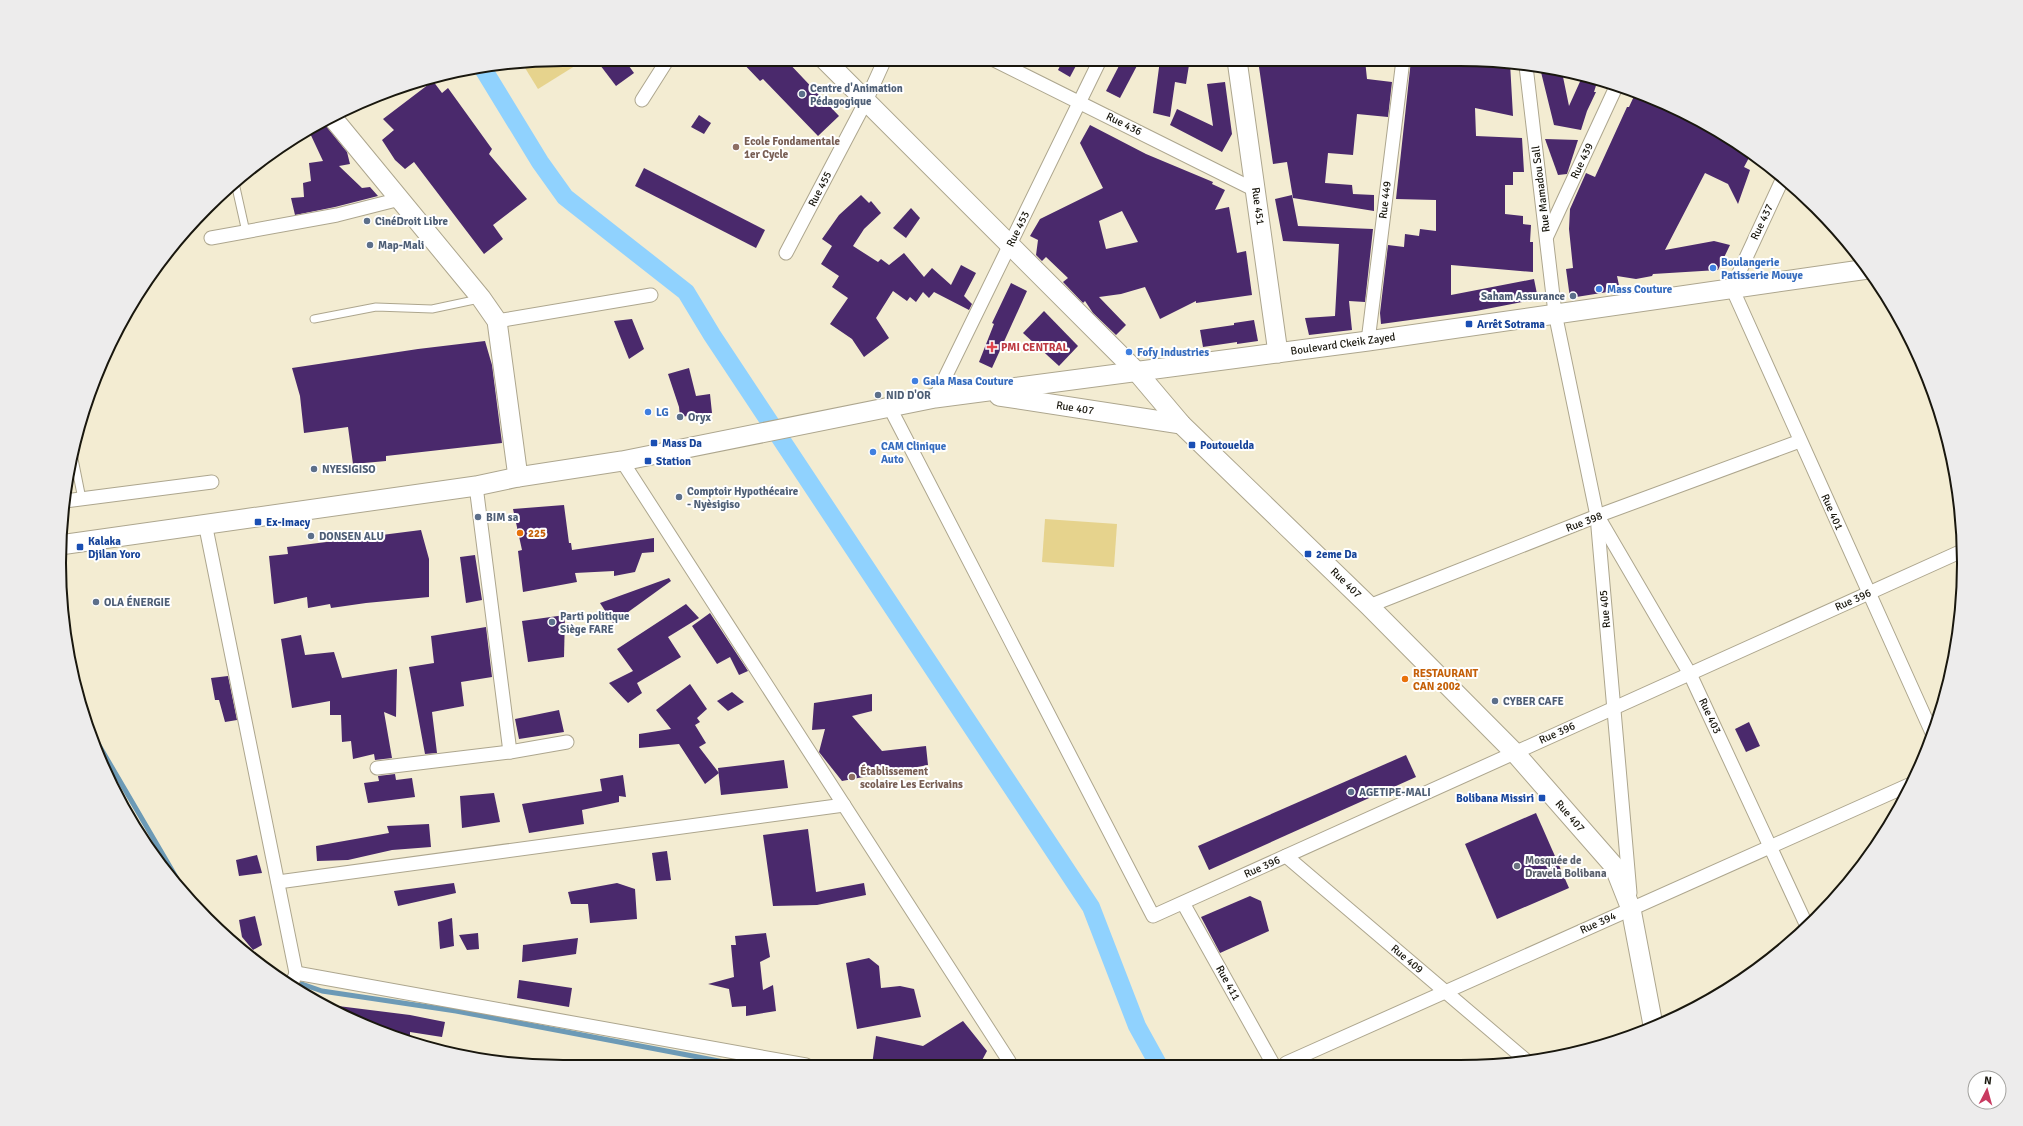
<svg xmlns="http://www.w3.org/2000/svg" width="2023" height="1126" viewBox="0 0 2023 1126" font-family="Signika,sans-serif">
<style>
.green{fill:#e6d38d}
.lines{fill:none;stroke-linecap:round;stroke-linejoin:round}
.stream{stroke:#6c9ab6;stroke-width:5}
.canal{stroke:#90d2fe;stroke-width:18}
.building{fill:#4a296c;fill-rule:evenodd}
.lane-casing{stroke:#ada68e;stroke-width:9}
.street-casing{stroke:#ada68e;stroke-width:15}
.secondary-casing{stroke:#ada68e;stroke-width:21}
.lane{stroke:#fff;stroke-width:7}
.street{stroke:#fff;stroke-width:13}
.secondary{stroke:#fff;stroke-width:19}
.service-dot{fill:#5c6f8a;stroke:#fff;stroke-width:1.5}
.education-dot{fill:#8d6e63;stroke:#fff;stroke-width:1.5}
.shop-dot{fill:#3f7fe0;stroke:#fff;stroke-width:1.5}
.transit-dot{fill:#1a4fb4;stroke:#fff;stroke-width:1.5}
.health-dot{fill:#e0444e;stroke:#fff;stroke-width:1.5}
.food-dot{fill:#e8710a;stroke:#fff;stroke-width:1.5}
.worship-dot{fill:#6b7280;stroke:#fff;stroke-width:1.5}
.labels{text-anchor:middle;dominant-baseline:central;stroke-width:4;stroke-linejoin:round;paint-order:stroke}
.service-label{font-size:11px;font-weight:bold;fill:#4e5e75;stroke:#fff;text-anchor:start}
.street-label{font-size:11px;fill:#19170e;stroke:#fff}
.education-label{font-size:11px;font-weight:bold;fill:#785e54;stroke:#fff;text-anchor:start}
.shop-label{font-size:11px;font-weight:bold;fill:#366cbe;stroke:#fff;text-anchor:start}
.transit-label{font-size:11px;font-weight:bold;fill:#164399;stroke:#fff;text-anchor:start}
.health-label{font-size:11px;font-weight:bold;fill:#be3a42;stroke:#fff;text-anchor:start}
.food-label{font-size:11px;font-weight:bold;fill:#c56008;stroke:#fff;text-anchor:start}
.worship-label{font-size:11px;font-weight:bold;fill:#5b616d;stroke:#fff;text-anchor:start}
.rim{fill:none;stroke:#19170e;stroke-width:2}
</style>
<rect width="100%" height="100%" fill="#f3ecd2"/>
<g class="green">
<polygon points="563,59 586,59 538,89 522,63"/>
<polygon points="1045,519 1117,524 1114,567 1042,562"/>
</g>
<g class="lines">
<g class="stream">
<polyline points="86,723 190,901"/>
<polyline points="273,974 322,991 456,1011 740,1065"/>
</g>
<polyline class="canal" points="482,67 540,162 565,197 686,292 712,335 1091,907 1137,1026 1158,1064"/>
</g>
<g class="building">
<polygon points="608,59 624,59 634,73 616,86 600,65"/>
<polygon points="739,59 785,59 839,116 818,136 763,79 760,81"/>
<polygon points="1063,60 1079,60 1070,77 1058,70"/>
<polygon points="1122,60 1140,60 1120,98 1106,91"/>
<polygon points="1160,60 1174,60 1189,65 1186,84 1175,82 1170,117 1153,113"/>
<polygon points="1258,60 1365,60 1367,79 1392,82 1388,117 1357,114 1353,155 1328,153 1325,183 1352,185 1353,194 1374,195 1374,211 1293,198 1287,162 1273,164"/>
<polygon points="1411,60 1463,63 1463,60 1493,60 1510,63 1513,116 1475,108 1476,136 1522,138 1524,172 1513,172 1513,185 1505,185 1505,214 1523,216 1523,224 1531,225 1530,242 1533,242 1533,272 1451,265 1451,295 1534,279 1538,299 1476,311 1381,324 1380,313 1388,245 1404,247 1405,234 1419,236 1420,229 1436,231 1436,200 1396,199"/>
<polygon points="1540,68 1562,72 1569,106 1583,75 1598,79 1594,92 1596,92 1587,111 1581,130 1554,125"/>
<polygon points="433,81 442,93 448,88 492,149 489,154 527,199 493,225 503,239 484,254 414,162 405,169 395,160 382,140 394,130 383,119"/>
<polygon points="1225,82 1232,134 1222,152 1170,125 1177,109 1213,126 1207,84"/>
<polygon points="1635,94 1712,126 1751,154 1744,167 1750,170 1738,204 1728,184 1705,173 1665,250 1714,241 1730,245 1718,270 1653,274 1652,276 1636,279 1617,276 1620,290 1570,298 1566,269 1573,268 1569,229 1570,209 1586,173 1595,177 1627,107 1629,107"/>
<polygon points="699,115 711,123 704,134 691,127"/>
<polygon points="322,121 347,152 350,164 339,166 362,188 370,187 378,196 335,207 295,215 291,198 304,197 303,183 311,181 309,163 323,161 308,129"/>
<path d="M1090,125L1146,154L1213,182L1212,184L1225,190L1215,210L1229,207L1237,253L1246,251L1252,295L1196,303V301L1160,319L1145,287L1121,294L1099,297L1126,325L1116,335L1093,313L1085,301L1083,303L1063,282L1068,278L1046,257L1042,261L1036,255L1038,240L1030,236L1040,219L1103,188L1080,143ZM1122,211L1138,242L1106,249L1099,221Z"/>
<polygon points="1545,139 1578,140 1567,174 1558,175"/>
<polygon points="644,168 765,230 756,248 635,186"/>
<polygon points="861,195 869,203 871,201 881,213 864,229 853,246 878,262 881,259 889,265 904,253 924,277 932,268 951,285 961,265 976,273 964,296 972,304 969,310 934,292 929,298 923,292 916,302 910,297 907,301 893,291 876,318 889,338 864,357 852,339 830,324 848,298 832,287 839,276 821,264 832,246 822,239 839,215"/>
<polygon points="1292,195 1298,226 1373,229 1365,302 1349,301 1352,330 1309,335 1305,318 1335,316 1339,244 1283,241 1275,199"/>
<polygon points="911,208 920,218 906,238 893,228"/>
<polygon points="1011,283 1027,291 992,368 979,362 994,324 992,323"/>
<polygon points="1044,311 1078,346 1059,366 1023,333"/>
<polygon points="632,319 644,349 629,359 614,321"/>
<polygon points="1254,320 1258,341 1237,344 1237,342 1203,347 1200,330 1234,325 1234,323"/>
<polygon points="485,341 492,365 502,443 386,456 386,461 353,464 348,427 304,433 300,396 292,368 418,349"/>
<polygon points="689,368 696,396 710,394 712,413 680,417 679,407 668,374"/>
<polygon points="564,505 569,543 571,543 572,550 654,538 654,552 642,553 635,572 614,576 614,571 575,573 577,582 523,592 518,551 522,550 513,509"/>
<polygon points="421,530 429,559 429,597 366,603 331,608 330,604 308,608 307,597 274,604 269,556 288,554 287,547"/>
<polygon points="475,555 482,600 466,603 460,557"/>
<polygon points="669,578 671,581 613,623 600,603"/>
<polygon points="686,604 699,618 668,637 681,657 637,683 642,693 628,703 609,683 633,671 617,649"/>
<polygon points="710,613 748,671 739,675 730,657 717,664 692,626"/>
<polygon points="565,615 564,657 528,662 522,621"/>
<polygon points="486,627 492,677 461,682 464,706 432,712 437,753 425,754 409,667 434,663 431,636"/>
<polygon points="301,635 305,655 334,652 342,678 397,669 396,717 384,712 392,758 375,760 374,754 353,759 351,741 342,742 341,715 330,715 330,701 292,708 281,639"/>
<polygon points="228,676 237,720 225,722 219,700 215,700 211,678"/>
<polygon points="690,684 707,709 697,718 700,722 695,725 706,743 699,747 719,773 705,784 679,744 639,748 639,734 671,729 656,710"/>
<polygon points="732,692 744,702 728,711 717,701"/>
<polygon points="872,694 872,711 852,716 882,751 926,746 928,765 842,781 819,752 825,729 812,730 814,703"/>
<polygon points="559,710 564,732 519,739 515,719"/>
<polygon points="1749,722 1760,746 1746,752 1735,729"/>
<polygon points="1406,755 1416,777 1209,870 1198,846"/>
<polygon points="784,760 788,788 721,795 718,768"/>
<polygon points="395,774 396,780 412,778 415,797 368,803 364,783 379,781 378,776"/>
<polygon points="623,775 626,797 619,796 619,802 582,810 584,824 529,833 522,804 602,791 600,779"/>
<polygon points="494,793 500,822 462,828 460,796"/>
<polygon points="1536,813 1569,888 1497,919 1465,844"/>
<polygon points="429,824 431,847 392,850 348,860 317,861 316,846 389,833 387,826"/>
<polygon points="808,829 816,892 864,883 866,895 817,905 773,906 763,835"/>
<polygon points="667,851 671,880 656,881 652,853"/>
<polygon points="257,855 262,873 239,876 236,860"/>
<polygon points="454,883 456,893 398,906 394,891"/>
<polygon points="617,883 635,889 637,919 590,923 588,904 571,904 568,892"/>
<polygon points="1250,896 1261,901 1269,931 1220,953 1201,917"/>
<polygon points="255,916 262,945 253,950 242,937 239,920"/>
<polygon points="452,918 454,946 440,949 438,922"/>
<polygon points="478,933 479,949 467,950 459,935"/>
<polygon points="766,933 770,957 760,962 763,990 773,985 776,1011 746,1016 746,1006 732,1007 729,989 708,984 734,977 731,945 736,945 735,936"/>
<polygon points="578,938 576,954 522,962 523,945"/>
<polygon points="869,958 879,966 881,988 900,986 914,989 921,1017 857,1029 846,963"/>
<polygon points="519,980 572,988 569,1007 517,998"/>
<polygon points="338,1006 410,1015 445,1022 442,1037 410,1032 410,1040 337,1010"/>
<polygon points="963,1021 987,1051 980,1064 872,1065 876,1036 923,1046"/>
</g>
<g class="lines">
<defs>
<g id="lane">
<polyline points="235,183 246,232"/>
<polyline points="314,319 376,307 432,309 479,299"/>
<polyline points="73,454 82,499"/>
</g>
<g id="street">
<polyline points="992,59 1255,190"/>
<polyline points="1526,66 1555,313 1597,516 1630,893"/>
<polyline points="642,100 668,59"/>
<polyline points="1783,178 1732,288 1933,735"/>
<polyline points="1547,236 1616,87"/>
<polyline points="211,238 337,215 400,199"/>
<polyline points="786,253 866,101 885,59"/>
<polyline points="497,321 651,295"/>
<polyline points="1368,341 1403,60"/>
<polyline points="935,398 1100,60"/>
<polyline points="890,408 1153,916 1962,551"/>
<polyline points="622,461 1009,1061 1009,1064"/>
<polyline points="476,486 510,752"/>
<polyline points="65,501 212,482"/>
<polyline points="1600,520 1690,674 1806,924"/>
<polyline points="205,523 296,973 291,986"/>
<polyline points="1369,606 1597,516 1800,441"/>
<polyline points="377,768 510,752 567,742"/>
<polyline points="1286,856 1528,1062"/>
<polyline points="278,882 844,805"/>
<polyline points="1183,903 1273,1064"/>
<polyline points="296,973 806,1065"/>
<polyline points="1286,1063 1911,784"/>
</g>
<g id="secondary">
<polyline points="824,59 1137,372 1181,424 1369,606 1515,753 1614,866 1631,909 1653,1025"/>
<polyline points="1237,60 1278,353"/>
<polyline points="332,117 481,298 497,321 518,477"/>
<polyline points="999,396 1181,424"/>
<polyline points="60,545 476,486 518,477 622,461 935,398 1368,341 1868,269"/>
</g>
</defs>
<use href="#lane" class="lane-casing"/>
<use href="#street" class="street-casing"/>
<use href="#secondary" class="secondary-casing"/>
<use href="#lane" class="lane"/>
<use href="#street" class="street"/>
<use href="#secondary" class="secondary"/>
</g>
<g class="service-dot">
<circle cx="802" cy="94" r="4"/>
<circle cx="367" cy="221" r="4"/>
<circle cx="370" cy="245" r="4"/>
<circle cx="1573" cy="296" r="4"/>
<circle cx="878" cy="395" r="4"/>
<circle cx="680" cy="417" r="4"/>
<circle cx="314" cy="469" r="4"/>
<circle cx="679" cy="497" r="4"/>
<circle cx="478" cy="517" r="4"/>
<circle cx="311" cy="536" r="4"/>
<circle cx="96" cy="602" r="4"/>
<circle cx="552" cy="622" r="4"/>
<circle cx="1495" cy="701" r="4"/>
<circle cx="1351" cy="792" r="4"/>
</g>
<g class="education-dot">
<circle cx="736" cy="147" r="4"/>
<circle cx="852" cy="777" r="4"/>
</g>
<g class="shop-dot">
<circle cx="1713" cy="268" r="4"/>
<circle cx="1599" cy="289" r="4"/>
<circle cx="1129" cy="352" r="4"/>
<circle cx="915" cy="381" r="4"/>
<circle cx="648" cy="412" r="4"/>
<circle cx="873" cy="452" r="4"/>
</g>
<g class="transit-dot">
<rect x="1465" y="320" width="8" height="8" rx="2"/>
<rect x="650" y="439" width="8" height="8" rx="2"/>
<rect x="1188" y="441" width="8" height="8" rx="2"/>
<rect x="644" y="457" width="8" height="8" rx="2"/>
<rect x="254" y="518" width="8" height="8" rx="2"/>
<rect x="76" y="543" width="8" height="8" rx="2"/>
<rect x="1304" y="550" width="8" height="8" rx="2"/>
<rect x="1538" y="794" width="8" height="8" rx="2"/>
</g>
<path class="health-dot" d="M990 341h4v4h4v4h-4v4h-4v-4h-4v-4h4z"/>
<g class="food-dot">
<circle cx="520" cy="533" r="4"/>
<circle cx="1405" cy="679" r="4"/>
</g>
<circle class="worship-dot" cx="1517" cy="866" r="4"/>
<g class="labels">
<g class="service-label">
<text x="810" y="88">Centre d'Animation<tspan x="810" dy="13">Pédagogique</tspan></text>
<text x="375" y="221">CinéDroit Libre</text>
<text x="378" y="245">Map-Mali</text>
<text x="1565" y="296" text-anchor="end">Saham Assurance</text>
<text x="886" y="395">NID D'OR</text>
<text x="688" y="417">Oryx</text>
<text x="322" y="469">NYESIGISO</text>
<text x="687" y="491">Comptoir Hypothécaire<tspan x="687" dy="13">- Nyèsigiso</tspan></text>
<text x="486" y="517">BIM sa</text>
<text x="319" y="536">DONSEN ALU</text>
<text x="104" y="602">OLA ÉNERGIE</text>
<text x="560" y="616">Parti politique<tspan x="560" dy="13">Siège FARE</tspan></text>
<text x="1503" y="701">CYBER CAFE</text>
<text x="1359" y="792">AGETIPE-MALI</text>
</g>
<g class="street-label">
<text transform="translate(1124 124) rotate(26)">Rue 436</text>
<text transform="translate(1582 161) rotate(-65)">Rue 439</text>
<text transform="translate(820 189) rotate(-63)">Rue 455</text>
<text transform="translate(1541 189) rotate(-97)">Rue Mamadou Sall</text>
<text transform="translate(1385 200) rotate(-83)">Rue 449</text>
<text transform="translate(1258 206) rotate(82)">Rue 451</text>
<text transform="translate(1762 222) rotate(-65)">Rue 437</text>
<text transform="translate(1018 229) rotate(-64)">Rue 453</text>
<text transform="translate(1343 344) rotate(-8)">Boulevard Ckeik Zayed</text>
<text transform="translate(1075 408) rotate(9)">Rue 407</text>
<text transform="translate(1832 512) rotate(66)">Rue 401</text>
<text transform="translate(1584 522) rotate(-21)">Rue 398</text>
<text transform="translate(1346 583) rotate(44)">Rue 407</text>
<text transform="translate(1853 600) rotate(-24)">Rue 396</text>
<text transform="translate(1605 609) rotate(-95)">Rue 405</text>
<text transform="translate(1710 716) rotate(65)">Rue 403</text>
<text transform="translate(1557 733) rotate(-24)">Rue 396</text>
<text transform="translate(1570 816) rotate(49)">Rue 407</text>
<text transform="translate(1262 867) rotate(-24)">Rue 396</text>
<text transform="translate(1598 923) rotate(-24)">Rue 394</text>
<text transform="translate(1407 959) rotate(40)">Rue 409</text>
<text transform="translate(1228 983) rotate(61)">Rue 411</text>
</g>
<g class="education-label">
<text x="744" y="141">Ecole Fondamentale<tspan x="744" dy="13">1er Cycle</tspan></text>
<text x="860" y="771">Établissement<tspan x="860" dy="13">scolaire Les Ecrivains</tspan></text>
</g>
<g class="shop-label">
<text x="1721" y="262">Boulangerie<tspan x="1721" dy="13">Patisserie Mouye</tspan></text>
<text x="1607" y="289">Mass Couture</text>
<text x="1137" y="352">Fofy Industries</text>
<text x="923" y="381">Gala Masa Couture</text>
<text x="656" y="412">LG</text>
<text x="881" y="446">CAM Clinique<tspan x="881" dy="13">Auto</tspan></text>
</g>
<g class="transit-label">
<text x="1477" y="324">Arrêt Sotrama</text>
<text x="662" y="443">Mass Da</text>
<text x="1200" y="445">Poutouelda</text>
<text x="656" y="461">Station</text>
<text x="266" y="522">Ex-Imacy</text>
<text x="88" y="541">Kalaka<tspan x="88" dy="13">Djilan Yoro</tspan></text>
<text x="1316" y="554">2eme Da</text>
<text x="1534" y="798" text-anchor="end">Bolibana Missiri</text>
</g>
<g class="health-label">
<text x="1001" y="347">PMI CENTRAL</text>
</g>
<g class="food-label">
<text x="528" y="533">225</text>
<text x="1413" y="673">RESTAURANT<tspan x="1413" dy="13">CAN 2002</tspan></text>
</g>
<g class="worship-label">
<text x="1525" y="860">Mosquée de<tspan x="1525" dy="13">Dravela Bolibana</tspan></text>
</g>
</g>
<path d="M0 0H2023V1126H0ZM563 66H1460A497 497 0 0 1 1957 563V563A497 497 0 0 1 1460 1060H563A497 497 0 0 1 66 563V563A497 497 0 0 1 563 66Z" fill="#edecec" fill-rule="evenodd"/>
<path class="rim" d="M563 66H1460A497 497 0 0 1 1957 563V563A497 497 0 0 1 1460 1060H563A497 497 0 0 1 66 563V563A497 497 0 0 1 563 66Z"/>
<g transform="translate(1987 1090) rotate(6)"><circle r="19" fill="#ffffff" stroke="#a3a29f"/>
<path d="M0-3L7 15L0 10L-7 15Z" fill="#c93a60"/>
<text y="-6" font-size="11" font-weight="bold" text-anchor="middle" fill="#19170e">N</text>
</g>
</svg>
